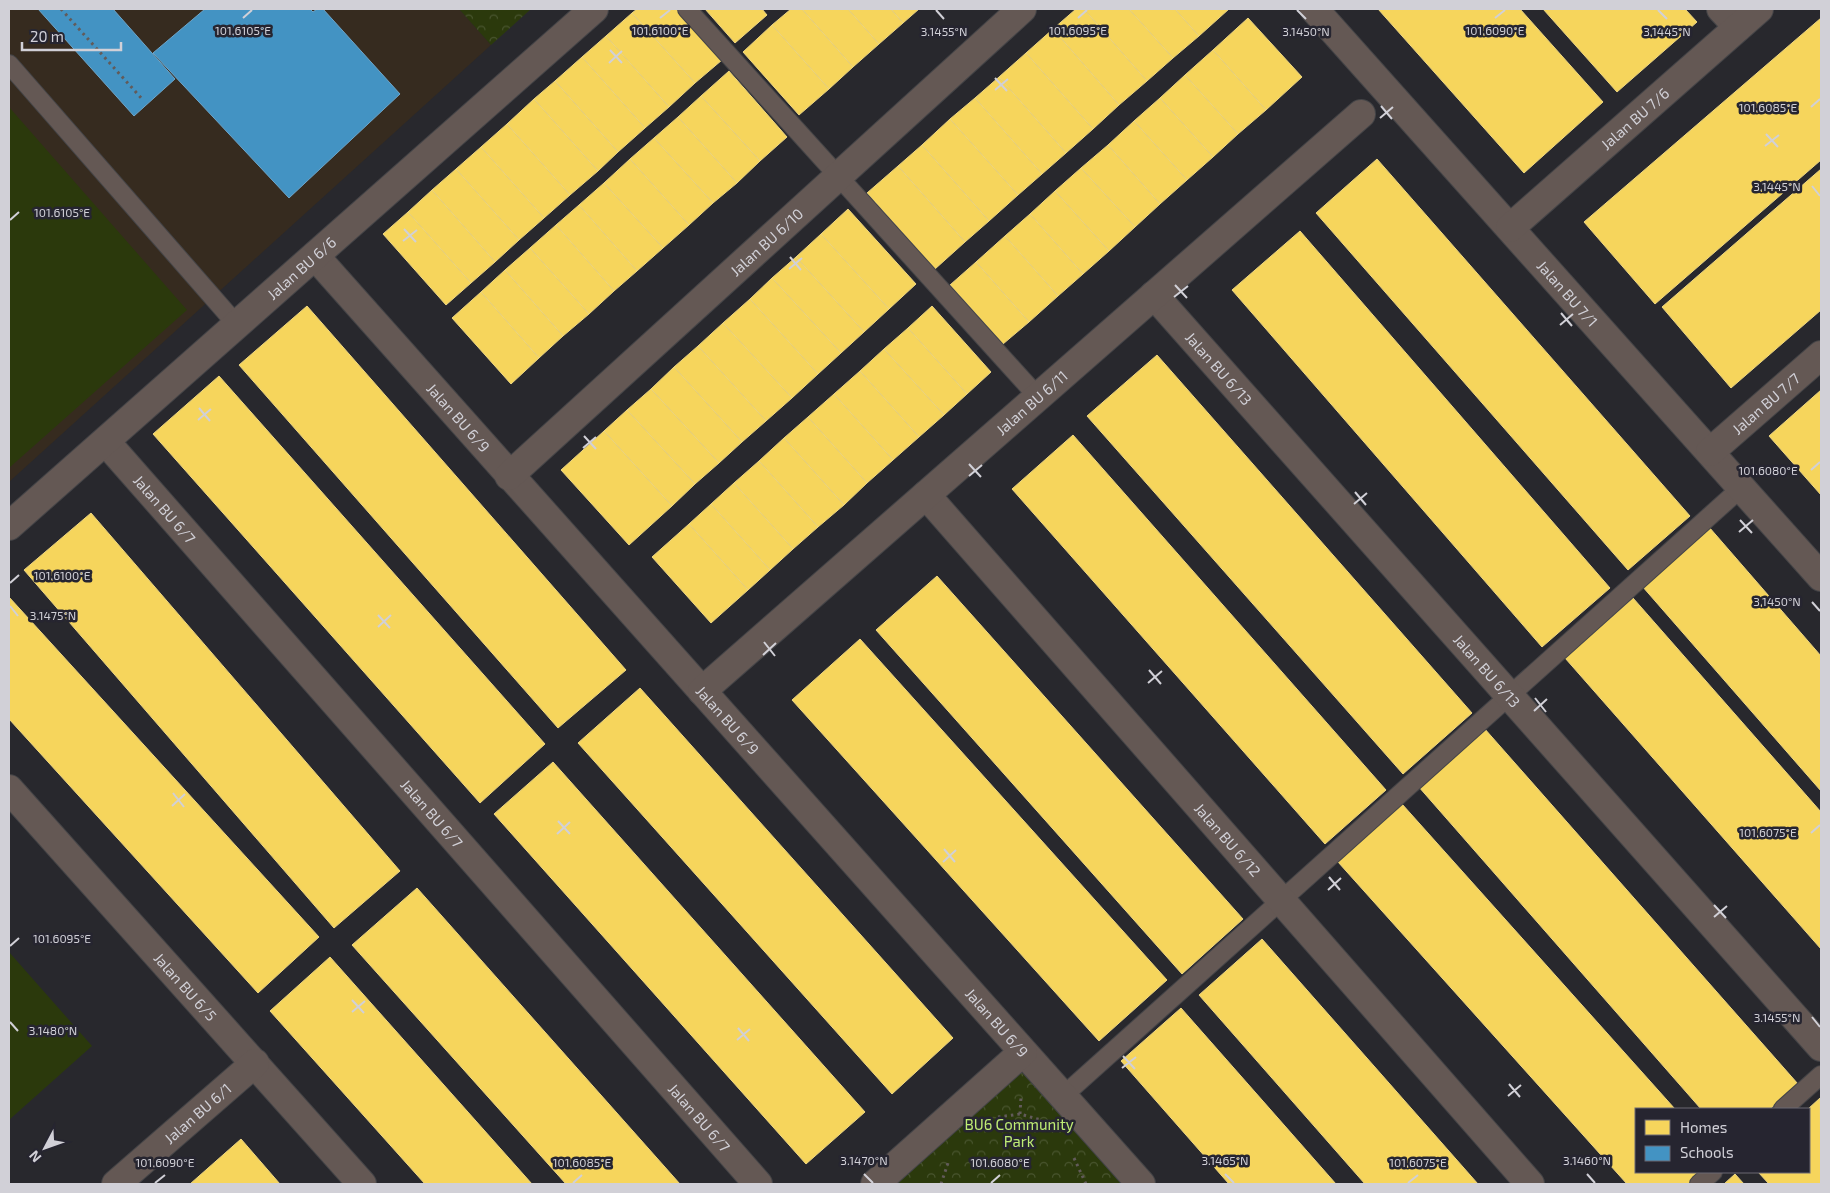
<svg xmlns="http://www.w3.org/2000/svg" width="1830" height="1193" viewBox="0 0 1830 1193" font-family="'Exo 2',sans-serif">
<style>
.education{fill:#362b1f}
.park{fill:url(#park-crowns)}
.pitch{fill:#2b390c}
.homes{fill:#f6d55c;stroke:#ebd481}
.schools{fill:#4393c3;stroke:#6ea5c9}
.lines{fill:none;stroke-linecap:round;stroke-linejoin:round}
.service-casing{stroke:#444447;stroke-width:20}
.minor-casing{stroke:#444447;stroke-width:30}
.path{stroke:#625b5a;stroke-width:3;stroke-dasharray:2.5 4;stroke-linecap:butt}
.service{stroke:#645854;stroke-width:18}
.minor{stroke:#645854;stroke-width:28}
.ticks{fill:none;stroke:#d1d0d7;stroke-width:2}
.labels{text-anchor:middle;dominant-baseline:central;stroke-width:5;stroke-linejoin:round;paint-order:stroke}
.street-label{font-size:15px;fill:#d1d0d7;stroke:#262530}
.park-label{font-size:15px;fill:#bfec74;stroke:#262530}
.ticks-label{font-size:12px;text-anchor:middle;fill:#d1d0d7;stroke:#262530;stroke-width:5;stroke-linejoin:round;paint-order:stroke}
</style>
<defs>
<pattern id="park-crowns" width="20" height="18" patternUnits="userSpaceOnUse" patternTransform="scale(1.25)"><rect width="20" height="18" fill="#2b390c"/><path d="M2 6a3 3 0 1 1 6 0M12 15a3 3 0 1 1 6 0" fill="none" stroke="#49552f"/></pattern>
</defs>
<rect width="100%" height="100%" fill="#28282d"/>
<polygon class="education" points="9,9 459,9 491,45 9,482"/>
<g class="park">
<polygon points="459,9 531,9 491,45"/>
<polygon points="1023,1060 1134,1184 883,1184"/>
</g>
<g class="pitch">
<polygon points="9,107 187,310 9,468"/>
<polygon points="9,952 92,1046 9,1120"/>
</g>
<g class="homes">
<polygon points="637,9 676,9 722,60 695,83 632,13"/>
<polygon points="705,9 762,9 767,15 735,43"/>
<polygon points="791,9 802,9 853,67 829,89 772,25"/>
<polygon points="802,9 848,9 879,44 853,67"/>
<polygon points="848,9 891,9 903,23 879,44"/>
<polygon points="891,9 919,9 903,23"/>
<polygon points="1076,9 1084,9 1147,81 1119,105 1053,29"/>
<polygon points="1084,9 1129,9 1173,58 1147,81"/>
<polygon points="1129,9 1175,9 1199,36 1173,58"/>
<polygon points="1175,9 1229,9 1199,36"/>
<polygon points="1378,9 1520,9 1603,102 1524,173"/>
<polygon points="1543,9 1685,9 1697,22 1617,92"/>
<polygon points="632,13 695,83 669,107 606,36"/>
<polygon points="1248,18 1302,77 1266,110 1213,50"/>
<polygon points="1821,18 1821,160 1655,304 1584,222"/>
<polygon points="772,25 829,89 799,115 743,52"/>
<polygon points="1053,29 1119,105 1093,129 1026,53"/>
<polygon points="606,36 669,107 645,128 582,57"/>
<polygon points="1213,50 1266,110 1238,134 1185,75"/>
<polygon points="1026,53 1093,129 1066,153 999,77"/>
<polygon points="582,57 645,128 618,152 555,81"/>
<polygon points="729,71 787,137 760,161 701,96"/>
<polygon points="1185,75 1238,134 1213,157 1160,98"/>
<polygon points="999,77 1066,153 1042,174 975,98"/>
<polygon points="555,81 618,152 598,171 534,99"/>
<polygon points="701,96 760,161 737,183 678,117"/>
<polygon points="975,98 1042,174 1018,195 950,119"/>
<polygon points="1160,98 1213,157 1187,180 1134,121"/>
<polygon points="534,99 598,171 570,195 507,124"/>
<polygon points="678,117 737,183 713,203 654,138"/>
<polygon points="950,119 1018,195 989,221 922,145"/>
<polygon points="1134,121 1187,180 1160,204 1108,145"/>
<polygon points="507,124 570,195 544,218 481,147"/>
<polygon points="654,138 713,203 689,225 630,159"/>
<polygon points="922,145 989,221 965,242 898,166"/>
<polygon points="1108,145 1160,204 1135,227 1081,168"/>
<polygon points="481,147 544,218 519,240 456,169"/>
<polygon points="630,159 689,225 663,248 604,183"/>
<polygon points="1377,159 1690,516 1628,570 1316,213"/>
<polygon points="898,166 965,242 935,269 867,193"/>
<polygon points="1081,168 1135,227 1109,251 1055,191"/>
<polygon points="456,169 519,240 495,262 432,190"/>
<polygon points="1821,169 1821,310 1731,388 1662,307"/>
<polygon points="604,183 663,248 637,271 579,205"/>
<polygon points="432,190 495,262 471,283 408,212"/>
<polygon points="1055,191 1109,251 1083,274 1030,214"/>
<polygon points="579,205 637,271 614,291 556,225"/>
<polygon points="848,209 916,284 889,309 821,234"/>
<polygon points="408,212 471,283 446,305 383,234"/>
<polygon points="1030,214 1083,274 1058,296 1005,236"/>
<polygon points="556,225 614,291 589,314 530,248"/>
<polygon points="1300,231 1610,588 1542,647 1232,290"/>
<polygon points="821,234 889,309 864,332 796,257"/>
<polygon points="1005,236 1058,296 1029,322 976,262"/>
<polygon points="530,248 589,314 563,336 505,270"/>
<polygon points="796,257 864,332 841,353 772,278"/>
<polygon points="976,262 1029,322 1003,344 950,285"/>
<polygon points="505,270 563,336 539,358 481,292"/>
<polygon points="772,278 841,353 818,374 750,299"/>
<polygon points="481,292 539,358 511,384 452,318"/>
<polygon points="750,299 818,374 792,398 723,323"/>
<polygon points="307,306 626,670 558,728 239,365"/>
<polygon points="932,306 991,372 967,394 908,328"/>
<polygon points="723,323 792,398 766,421 698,346"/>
<polygon points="908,328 967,394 944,415 884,349"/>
<polygon points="698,346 766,421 742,442 674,367"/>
<polygon points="884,349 944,415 919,437 860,371"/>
<polygon points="1157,355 1472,713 1403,774 1087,416"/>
<polygon points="674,367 742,442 719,463 651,389"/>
<polygon points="860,371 919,437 893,460 834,394"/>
<polygon points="219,376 545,744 480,803 153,434"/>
<polygon points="651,389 719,463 695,484 627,410"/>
<polygon points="1821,390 1821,495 1769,436"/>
<polygon points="834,394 893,460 867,483 808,417"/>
<polygon points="627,410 695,484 672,506 604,431"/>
<polygon points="808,417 867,483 844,505 784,438"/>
<polygon points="604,431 672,506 629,545 561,470"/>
<polygon points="1073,435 1386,790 1325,844 1012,489"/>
<polygon points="784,438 844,505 818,527 759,461"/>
<polygon points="759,461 818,527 793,549 734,483"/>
<polygon points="734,483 793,549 770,570 711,504"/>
<polygon points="711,504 770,570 748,590 689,524"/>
<polygon points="91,513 400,871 334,928 24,570"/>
<polygon points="689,524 748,590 711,623 652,557"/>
<polygon points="1709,527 1821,656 1821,791 1642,586"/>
<polygon points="937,576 1243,919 1182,974 876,630"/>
<polygon points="9,597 319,937 258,993 9,719"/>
<polygon points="1633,598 1821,812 1821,949 1565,658"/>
<polygon points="860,639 1167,980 1099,1041 792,700"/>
<polygon points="640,688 953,1038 892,1094 578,743"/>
<polygon points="1484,728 1798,1084 1770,1109 1701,1109 1418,786"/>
<polygon points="553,762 865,1112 806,1164 494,814"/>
<polygon points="1402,804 1675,1109 1636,1109 1636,1172 1703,1172 1689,1184 1627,1184 1338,862"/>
<polygon points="417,888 680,1184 566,1184 352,945"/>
<polygon points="1262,939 1478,1184 1365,1184 1199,995"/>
<polygon points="330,957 532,1184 425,1184 270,1011"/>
<polygon points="1181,1008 1336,1184 1229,1184 1121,1061"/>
<polygon points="1820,1098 1821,1184 1769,1184 1758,1172 1809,1172 1808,1109"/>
<polygon points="241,1139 280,1184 190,1184"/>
<polygon points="1735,1174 1744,1184 1724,1184"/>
</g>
<g class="schools">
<polygon points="38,9 113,9 175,79 134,116"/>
<polygon points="205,9 310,9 313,12 317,9 323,9 400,94 289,198 153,53"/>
</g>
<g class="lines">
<defs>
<g id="service">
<polyline points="687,9 1038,397"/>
<polyline points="9,64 237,325"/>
<polyline points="1063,1096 1741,488"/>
<polyline points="1783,1109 1821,1075"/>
<polyline points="1699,1184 1713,1172"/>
</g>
<g id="minor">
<path id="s1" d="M1314,9L1821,577"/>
<polyline points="1721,9 1738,27"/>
<path id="s2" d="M1510,228L1759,9"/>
<path id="s3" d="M315,256L1141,1184"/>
<path id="s4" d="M1154,295L1821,1047"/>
<path id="s5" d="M106,442L758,1184"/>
<path id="s6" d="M1710,452L1821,355"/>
<path id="s7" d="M509,476L1022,9"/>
<path id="s8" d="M926,495L1530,1184"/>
<path id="s9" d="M9,526L594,9"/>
<path id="s10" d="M702,691L1361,114"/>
<path id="s11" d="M9,789L362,1184"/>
<path id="s12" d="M116,1184L255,1063"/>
<polyline points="875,1184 1023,1052"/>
</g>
</defs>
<use href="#service" class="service-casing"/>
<use href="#minor" class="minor-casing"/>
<g class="path">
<polyline points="61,9 143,100"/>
<polyline points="1020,1114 1021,1097"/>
<polyline points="998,1117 1020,1114 1041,1120"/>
<polyline points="1074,1158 1086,1184"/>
<polyline points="941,1184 949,1160"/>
</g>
<use href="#service" class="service"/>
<use href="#minor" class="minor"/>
</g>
<path class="ticks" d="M936,10L944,19M1297,10L1306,19M1658,10L1667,19M243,18L252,10M660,18L670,10M1078,18L1087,10M1495,18L1505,10M610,50L622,63M609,63L622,51M995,78L1007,91M995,90L1008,79M1381,106L1392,119M1811,107L1820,99M1380,118L1393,107M1766,134L1778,147M1765,146L1779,135M1812,186L1820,196M10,220L19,212M404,229L416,242M403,241L417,230M790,257L801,270M789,269L802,258M1175,285L1187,298M1174,297L1188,286M1561,313L1572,326M1560,325L1573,314M199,408L210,421M198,420L211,409M584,436L596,449M583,448L596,437M969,464L981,477M1811,470L1820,462M969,476L982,465M1355,492L1366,505M1354,504L1367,493M1740,520L1752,533M1739,532L1753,520M10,583L19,575M1812,602L1820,611M10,606L18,616M378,615L390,628M378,627L391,615M764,642L775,656M763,655L776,643M1149,670L1161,684M1148,683L1162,671M1535,698L1546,712M1534,711L1547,699M173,793L184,807M172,806L185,794M558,821L570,834M1811,833L1820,825M557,834L570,822M944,849L955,862M943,862L956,850M1329,877L1340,890M1328,890L1341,878M1714,905L1726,918M1714,917L1727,906M10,946L19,938M352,1000L364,1013M352,1012L365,1001M1812,1017L1820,1027M10,1022L18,1031M738,1028L749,1041M737,1040L750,1029M1123,1056L1135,1069M1122,1068L1136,1057M1509,1084L1520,1097M1508,1096L1521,1085M864,1174L873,1183M1225,1174L1234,1183M1587,1174L1595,1183M155,1183L165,1175M573,1183L582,1175M991,1183L1000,1175M1408,1183L1418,1175"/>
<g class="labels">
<g class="street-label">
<text stroke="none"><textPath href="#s2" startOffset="166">Jalan BU 7/6</textPath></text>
<text stroke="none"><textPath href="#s7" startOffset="348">Jalan BU 6/10</textPath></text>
<text stroke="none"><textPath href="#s9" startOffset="390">Jalan BU 6/6</textPath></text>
<text stroke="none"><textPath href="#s1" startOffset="381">Jalan BU 7/1</textPath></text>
<text stroke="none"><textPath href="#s4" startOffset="98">Jalan BU 6/13</textPath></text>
<text stroke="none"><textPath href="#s10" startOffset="438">Jalan BU 6/11</textPath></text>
<text stroke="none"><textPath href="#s6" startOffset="74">Jalan BU 7/7</textPath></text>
<text stroke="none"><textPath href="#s3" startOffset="216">Jalan BU 6/9</textPath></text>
<text stroke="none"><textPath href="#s5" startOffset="89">Jalan BU 6/7</textPath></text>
<text stroke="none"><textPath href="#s4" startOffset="502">Jalan BU 6/13</textPath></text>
<text stroke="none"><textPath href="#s3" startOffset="621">Jalan BU 6/9</textPath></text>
<text stroke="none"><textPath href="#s5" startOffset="494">Jalan BU 6/7</textPath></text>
<text stroke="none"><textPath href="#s8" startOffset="458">Jalan BU 6/12</textPath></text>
<text stroke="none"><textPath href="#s11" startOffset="265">Jalan BU 6/5</textPath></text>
<text stroke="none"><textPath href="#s3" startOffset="1026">Jalan BU 6/9</textPath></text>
<text stroke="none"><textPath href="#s12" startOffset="108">Jalan BU 6/1</textPath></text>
<text stroke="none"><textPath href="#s5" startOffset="899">Jalan BU 6/7</textPath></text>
</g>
<g class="park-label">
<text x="1019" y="1124">BU6 Community<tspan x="1019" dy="17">Park</tspan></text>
</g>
</g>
<g class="ticks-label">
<text x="243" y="35">101.6105°E</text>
<text x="660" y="35">101.6100°E</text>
<text x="1078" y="35">101.6095°E</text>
<text x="1495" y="35">101.6090°E</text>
<text x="944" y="36">3.1455°N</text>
<text x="1306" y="36">3.1450°N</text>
<text x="1667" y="36">3.1445°N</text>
<text x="1768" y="112">101.6085°E</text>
<text x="1777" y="191">3.1445°N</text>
<text x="62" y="217">101.6105°E</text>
<text x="1768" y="475">101.6080°E</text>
<text x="62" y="580">101.6100°E</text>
<text x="1777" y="606">3.1450°N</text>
<text x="53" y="620">3.1475°N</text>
<text x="1768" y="837">101.6075°E</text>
<text x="62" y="943">101.6095°E</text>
<text x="1777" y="1022">3.1455°N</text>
<text x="53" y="1035">3.1480°N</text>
<text x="864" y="1165">3.1470°N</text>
<text x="1225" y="1165">3.1465°N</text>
<text x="1587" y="1165">3.1460°N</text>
<text x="165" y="1167">101.6090°E</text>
<text x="582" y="1167">101.6085°E</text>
<text x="1000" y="1167">101.6080°E</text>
<text x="1418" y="1167">101.6075°E</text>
</g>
<rect width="1830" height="1193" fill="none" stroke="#d1d0d7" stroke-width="20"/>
<rect x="1635" y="1108" width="175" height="65" fill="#262530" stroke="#6a6973"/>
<rect x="1645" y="1120" width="25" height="15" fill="#f6d55c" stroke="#6a6973"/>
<text x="1680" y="1133" font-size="15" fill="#d1d0d7">Homes</text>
<rect x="1645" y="1146" width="25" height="15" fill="#4393c3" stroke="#6a6973"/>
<text x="1680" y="1158" font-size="15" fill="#d1d0d7">Schools</text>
<g transform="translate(45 1148) rotate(229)" stroke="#262530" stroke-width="4" paint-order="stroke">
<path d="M0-4L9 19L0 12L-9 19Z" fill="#d1d0d7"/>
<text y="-8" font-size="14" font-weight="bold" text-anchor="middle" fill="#d1d0d7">N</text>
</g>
<path d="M22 42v8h99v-8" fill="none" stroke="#d1d0d7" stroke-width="2.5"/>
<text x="30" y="42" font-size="15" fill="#d1d0d7" stroke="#262530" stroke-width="4" paint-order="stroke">20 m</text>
</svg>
